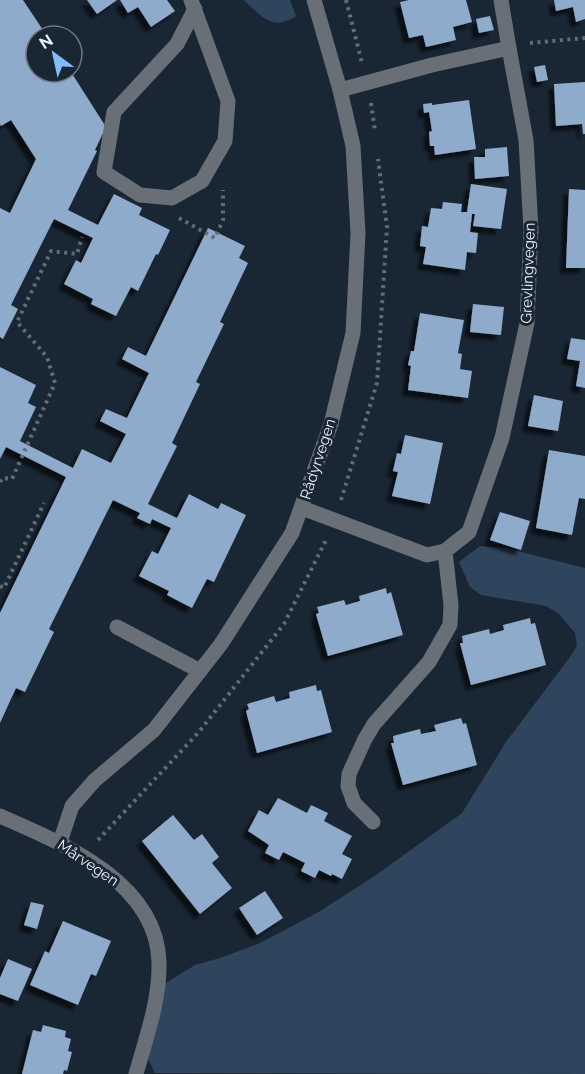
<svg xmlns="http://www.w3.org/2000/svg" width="585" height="1074" viewBox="0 0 585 1074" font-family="Raleway,sans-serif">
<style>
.green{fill:#2f455d}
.building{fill:#8eabcc;filter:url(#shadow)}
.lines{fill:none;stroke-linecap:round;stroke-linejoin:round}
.path{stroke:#606c78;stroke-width:4;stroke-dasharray:3 4.5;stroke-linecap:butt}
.lane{stroke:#686f76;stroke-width:15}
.street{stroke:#686f76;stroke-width:15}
.labels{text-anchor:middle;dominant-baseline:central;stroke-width:6;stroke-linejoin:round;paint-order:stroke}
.street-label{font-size:15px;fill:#eaf3fc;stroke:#192633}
</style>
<defs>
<filter id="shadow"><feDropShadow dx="-5.5" dy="5.5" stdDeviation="1.5" flood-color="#0009"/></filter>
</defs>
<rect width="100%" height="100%" fill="#192633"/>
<g class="green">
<path d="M243,0H290L296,16C271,32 263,16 243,0Z"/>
<polygon points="480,546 506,548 585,568 585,1074 155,1073 143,1049 161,986 195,965 220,958 258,944 317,913 376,875 462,813 506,742 570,657 577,646 575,633 558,613 546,606 481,595 470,587 459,562"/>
</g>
<g class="building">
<polygon points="0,0 23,0 47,36 36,36 36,72 71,72 106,127 95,150 97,151 68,210 98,225 114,194 142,208 139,215 170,230 158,255 156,254 138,291 131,287 116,316 91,304 93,299 64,284 76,260 81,263 93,238 54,219 11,305 18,309 3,339 0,337 0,208 10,213 36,159 11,120 1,126 0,124"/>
<polygon points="87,0 117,0 97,14"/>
<polygon points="120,0 167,0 175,11 151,27 138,7 128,13"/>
<polygon points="409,0 466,0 472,22 453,27 456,40 426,47 423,35 409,38 400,2"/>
<polygon points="554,0 585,0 585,19 576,22 573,7 556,11"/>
<polygon points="490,16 494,30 479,33 476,19"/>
<polygon points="545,65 548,80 537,82 534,67"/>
<polygon points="585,82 585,134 583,134 582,124 556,126 554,84"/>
<polygon points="469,100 476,149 435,155 434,146 430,146 429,132 432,131 429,112 424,113 423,104 432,103 432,105"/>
<polygon points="507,147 509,176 475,179 474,157 485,157 485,149"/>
<polygon points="471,184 507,189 501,229 473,226 475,214 472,214 470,232 478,233 476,253 467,252 465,270 423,264 426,247 420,246 422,226 428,227 431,208 442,209 443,202 462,204 461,212 467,212"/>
<polygon points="569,189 585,190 585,268 566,268"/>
<polygon points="208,228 245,246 239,258 248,263 220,322 224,324 196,382 200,384 172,443 177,446 148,504 177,518 189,494 218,509 221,503 246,515 214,582 207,579 192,608 167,595 169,591 139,576 152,551 158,554 171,528 152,519 150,524 137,518 140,513 113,500 49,629 54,632 25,692 16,688 0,723 0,613 66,477 6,447 0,459 0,367 36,385 28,403 36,407 20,441 73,468 82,449 111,463 126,434 100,421 106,409 127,418 149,373 122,359 128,347 146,356"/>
<polygon points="473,304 504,307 501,335 470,332"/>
<polygon points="420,313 464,320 458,353 462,354 460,369 472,371 468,398 408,390 411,366 408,365 411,351 414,351"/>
<polygon points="571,338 585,340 585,388 576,386 580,361 567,359"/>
<polygon points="534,395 563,401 558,431 528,426"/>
<polygon points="405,435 443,443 430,504 392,496 398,472 393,471 397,453 401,454"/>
<polygon points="549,450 585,456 585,499 579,498 572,535 536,528"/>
<polygon points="500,512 530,521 521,550 490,540"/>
<polygon points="386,588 387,594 391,592 403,635 328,656 316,614 319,613 317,607 344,600 346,605 360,601 359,596"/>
<polygon points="530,618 531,624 535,623 546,665 471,685 460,643 463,643 462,636 489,629 490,634 504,630 503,625"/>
<polygon points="316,685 317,691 321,690 332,732 257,753 246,711 249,709 247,704 274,696 276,702 290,698 289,692"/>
<polygon points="461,718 463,724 466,723 477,765 403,785 391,743 394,743 393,736 420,729 421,734 436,731 434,725"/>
<polygon points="278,798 307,813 311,805 328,813 324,821 352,836 342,854 352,859 342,879 332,874 331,876 319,870 315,878 301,871 305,863 283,852 279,860 265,853 269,845 248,831 259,810 268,815"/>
<polygon points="173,815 194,840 202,834 219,857 212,863 232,888 200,914 142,841"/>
<polygon points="265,891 283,918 257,935 239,908"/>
<polygon points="31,902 44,905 37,929 24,925"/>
<polygon points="63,921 111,941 96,976 91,974 78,1005 30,985 45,951 49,953"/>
<polygon points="8,959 32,969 18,1001 0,994 0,978"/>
<polygon points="43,1025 66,1031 65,1037 71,1039 68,1051 72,1052 67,1071 64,1070 63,1074 22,1074 33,1030 41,1032"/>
</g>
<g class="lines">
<g class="path">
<polyline points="346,0 362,63"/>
<polyline points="530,43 585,38"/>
<polyline points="371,103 375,131"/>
<polyline points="179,218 215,238 223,220 223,190"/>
<polyline points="0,482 2,478 12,479 55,383 47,357 17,322 51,251 77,254 82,237"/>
<polyline points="341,500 377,383 387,227 378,159"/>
<polyline points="0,586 4,588 44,503"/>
<polyline points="98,840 198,733 284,624 326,540"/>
</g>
<g class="lane">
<polyline points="191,0 228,101 225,141 202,181 172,198 140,195 104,172 114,112 177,44 195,9"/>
<polyline points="117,627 200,671"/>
<polyline points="373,822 354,803 348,786 349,774 365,739 374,724 429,662 450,625 451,605 445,551"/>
</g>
<g class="street">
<polyline points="501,0 509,48"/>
<polyline points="302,508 427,555 445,551 469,532 502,438 527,323 531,230 526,140 509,48 432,65 340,90"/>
<path d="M0,816C62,843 157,882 159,962C160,1000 146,1038 136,1074"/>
<polyline points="60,842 72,806 95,780 154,730 221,644 292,533 331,424 353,333 358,233 353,146 340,90 314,0"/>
</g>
</g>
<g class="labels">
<g class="street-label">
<text transform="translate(528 273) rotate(-88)">Grevlingvegen</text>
<text transform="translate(318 459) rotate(-72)">Rådyrvegen</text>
<text transform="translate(88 863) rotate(34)">Mårvegen</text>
</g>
</g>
<g transform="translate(54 54) rotate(327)"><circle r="28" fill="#192633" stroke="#6d7883" stroke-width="1.5"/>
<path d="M0-4.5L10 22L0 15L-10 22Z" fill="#82bcfa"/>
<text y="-9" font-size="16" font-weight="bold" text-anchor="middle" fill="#eaf3fc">N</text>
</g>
</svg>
